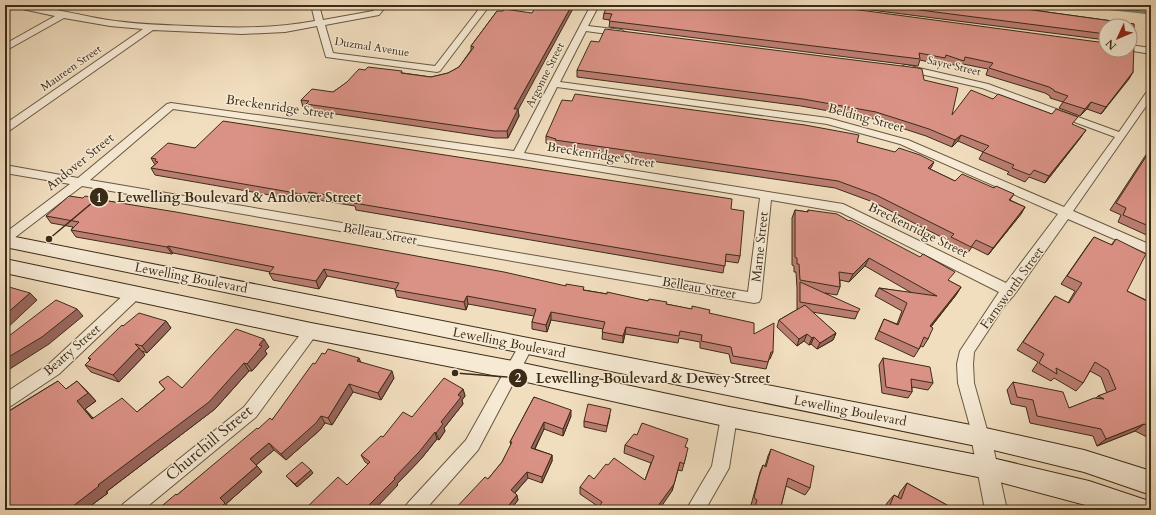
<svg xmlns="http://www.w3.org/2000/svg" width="1156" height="515" viewBox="0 0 1156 515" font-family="Cardo,serif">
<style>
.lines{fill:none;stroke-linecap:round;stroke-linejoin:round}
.stream{stroke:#758274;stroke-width:3}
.minor-casing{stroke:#695841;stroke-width:2}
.tertiary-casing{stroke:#695841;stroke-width:2}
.secondary-casing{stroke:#3c2c17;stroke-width:2}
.minor{fill:#f6ead5;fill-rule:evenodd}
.tertiary{fill:#f6ead5;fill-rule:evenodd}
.secondary{fill:#f6ead5;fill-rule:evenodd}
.wall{fill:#bc7e73;stroke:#3c2c17}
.shaded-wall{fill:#99665e;stroke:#3c2c17}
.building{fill:#db9286;stroke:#3c2c17}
.labels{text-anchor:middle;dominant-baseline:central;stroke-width:3;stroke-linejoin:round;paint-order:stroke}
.far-street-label{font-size:11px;fill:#3c2c17;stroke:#f6ead5}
.street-label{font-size:13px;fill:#3c2c17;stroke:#f6ead5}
.near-street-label{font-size:16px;fill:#3c2c17;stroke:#f6ead5}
.leader{fill:none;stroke:#3c2c17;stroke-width:1.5}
.callout-dot{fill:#3c2c17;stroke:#f6ead5;stroke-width:1.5}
.mark-label{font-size:12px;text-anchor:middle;font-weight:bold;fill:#fff}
.callout-label{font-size:14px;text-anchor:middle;font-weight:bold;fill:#3c2c17;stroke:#f6ead5;stroke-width:3;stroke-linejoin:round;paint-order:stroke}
</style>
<rect width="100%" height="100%" fill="#f1debf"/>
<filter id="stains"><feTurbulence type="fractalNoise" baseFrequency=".005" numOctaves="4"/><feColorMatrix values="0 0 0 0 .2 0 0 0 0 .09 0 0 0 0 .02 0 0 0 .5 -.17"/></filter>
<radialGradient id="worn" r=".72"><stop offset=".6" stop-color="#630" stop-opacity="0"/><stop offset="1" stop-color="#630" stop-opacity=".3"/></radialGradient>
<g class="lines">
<polyline class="stream" points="1076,5 1151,13"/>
<defs>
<g id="minor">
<path d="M12,5C44,5 77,15 108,20C134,24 161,25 188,26C232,28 271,29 315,21L311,5H319L323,20L373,11L379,5H387L379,15L325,25L333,53L435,66L482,5H490L440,71L437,72L326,57L317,26L285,32L242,34L153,30L9,131L5,132V124L143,29L110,26L64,18L5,51V44L55,16L13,7Z"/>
<path d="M591,5H599L588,26L622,30L626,33L622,36L586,31L560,82L828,118L908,140L1064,207L1115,137L982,88L903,70L901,68L903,66L906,65L988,84L1119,132L1148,90L1151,89V99L1073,211L1151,245V255L1068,219L1014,295L1005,305L974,352L973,364L974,383L989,437L987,442L981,445L975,442L973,437L958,383L957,364L960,351L999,292L840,212L771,200L761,298L759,302L754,303L82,186L9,242L5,243V233L70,184L5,173V165L78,178L167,104L171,103L514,151ZM557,87L827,124L900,144L1058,214L1006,283L843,204L524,153ZM173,109L517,158L760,198L748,292L90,180Z"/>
<polygon points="1130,45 1151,48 1151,54 1127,50 1130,50"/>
<polygon points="134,289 139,290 141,294 139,298 59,374 11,406 5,408 5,393 49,364 129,290"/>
<polygon points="311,325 316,327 318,331 316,335 256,417 143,510 120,510 123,504 244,407 306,327"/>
<polygon points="526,340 531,342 533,346 478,450 425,510 404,510 407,504 466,440 521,342"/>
<polygon points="729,410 735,412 737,417 729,468 705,510 686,510 712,466 721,417 723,412"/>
</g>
<polygon id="tertiary" points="981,428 988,430 991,437 1007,510 985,510 971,437 974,430"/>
<g id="secondary">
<polygon points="5,235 981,427 1084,450 1151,471 1151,495 1084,472 981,447 5,247"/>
<polygon points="5,259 311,323 513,361 729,407 988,457 1089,481 1149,501 1151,510 1104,510 988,479 729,427 513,379 311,339 5,273"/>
</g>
</defs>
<use href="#minor" class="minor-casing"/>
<use href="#tertiary" class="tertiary-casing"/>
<use href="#secondary" class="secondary-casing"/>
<use href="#minor" class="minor"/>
<use href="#tertiary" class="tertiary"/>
<use href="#secondary" class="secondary"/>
</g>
<g class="wall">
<polygon points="832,5 996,5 1134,24 1133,42 1131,44 1133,72 1101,114 1087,109 1080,116 1059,108 1063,102 1050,98 1050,96 1045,93 986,75 988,69 963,64 961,67 944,62 942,65 920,60 918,66 609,27 610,20 603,19 604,13 1130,50 1106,26 1106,40"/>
<polygon points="497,11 518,110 519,116 508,138 495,138 309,110 308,107 303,107 301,100 333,92 365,70 403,73 431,77 448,73 459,67 471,50 471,46"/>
<polygon points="577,70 924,80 952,115 993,99 1073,125 1081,137 1045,183 1029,177 1025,182 1007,174 1009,172 979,159 983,152 958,141 952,147 926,136 874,119 801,106 577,77"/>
<polygon points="546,136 857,142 931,168 930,169 955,181 994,188 1014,194 1010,200 1025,207 1021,214 988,255 972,247 967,254 947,244 949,241 873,202 835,188 556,147 555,145 546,143"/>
<polygon points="1151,147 1151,237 1118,222 1121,215 1110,210"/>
<polygon points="195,148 731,209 740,256 738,263 725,261 723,273 356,210 355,206 312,199 310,202 155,175 151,168 155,165 151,158"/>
<polygon points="103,200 584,290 666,304 709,313 754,334 773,352 770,359 769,359 766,369 731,363 729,354 700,348 700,342 679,338 678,343 625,334 623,343 602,339 603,329 551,320 547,332 532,329 532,322 534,316 468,304 466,310 397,297 395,290 395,289 327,276 319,289 273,280 269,273 270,272 173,253 172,254 76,237 71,230 73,227 51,223 46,216"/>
<polygon points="795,210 807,212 808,210 961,287 956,295 931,327 928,339 923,347 921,346 919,349 914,357 875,339 884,319 897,324 902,311 875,296 879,288 912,293 865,266 849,282 840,280 840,287 837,295 825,293 858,312 855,319 812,312 836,333 833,340 817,349 811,344 809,345 804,341 797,346 777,327 779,320 798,309 797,309 797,288 796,272 794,272 794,266 792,265 792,218"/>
<polygon points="1094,237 1111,245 1116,239 1127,291 1146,300 1151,292 1151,439 1135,431 1097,446 1093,436 1030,423 1026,407 1011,404 1007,390 1013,382 1069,408 1096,398 1098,396 1107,393 1101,377 1090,371 1083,383 1076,391 1054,378 1051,381 1032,371 1038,362 1017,350 1049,304 1055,296 1068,303 1075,291 1061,284 1088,245"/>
<polygon points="166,321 171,328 147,353 142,351 145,355 119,382 91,372 85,365 90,360 88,358 123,326"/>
<polygon points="269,347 265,351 267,354 252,371 249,371 215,409 106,492 108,493 85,510 8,510 11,507 7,412 58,381 66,389 77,381 85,389 96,401 85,409 93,418 137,412 165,389 159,382 182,388"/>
<polygon points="883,358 933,383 928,390 912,387 912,392 908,398 882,393 879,365"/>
<polygon points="361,363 394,378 381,400 353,392 332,425 325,423 320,430 286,460 274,450 256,465 262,472 226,504 231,510 177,495 258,429 272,420 315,364"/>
<polygon points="463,389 465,396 462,400 463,404 444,428 445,431 439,440 437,439 421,459 397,484 398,485 347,485 368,464 365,462 361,455 383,437 412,417"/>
<polygon points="534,397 571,416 563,436 544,429 535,449 552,455 552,461 542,483 528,478 515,493 518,500 510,510 454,510 488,479 502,462 511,445 510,442"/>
<polygon points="610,415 606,432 584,427 584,421"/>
<polygon points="637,435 686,447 686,456 682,471 678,470 672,491 599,507 580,494 580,487 594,479 608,465 645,480 651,463 624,453 625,445"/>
<polygon points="771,449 810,488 805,495 786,486 781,506 789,510 753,510 754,507 751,505 760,472 763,465 765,466 768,456"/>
<polygon points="313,473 297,487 286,476"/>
<polygon points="907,483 956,510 884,510 887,503 894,495 898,497 900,492"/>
</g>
<g class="shaded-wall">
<polygon points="572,5 575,5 518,110 519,116 508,138 507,131 514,109"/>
<polygon points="1133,72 1129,79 1101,114 1106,107"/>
<polygon points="1091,102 1087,109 1080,116 1085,109"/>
<polygon points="1086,130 1081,137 1045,183 1049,176"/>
<polygon points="961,135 958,141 952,147 955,140"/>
<polygon points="934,162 931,168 924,175 928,168"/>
<polygon points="309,192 312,199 310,202 307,195"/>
<polygon points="1025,207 1021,214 988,255 993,248"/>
<polygon points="168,246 173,253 172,254 167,247"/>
<polygon points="869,258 865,266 849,282 853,274"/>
<polygon points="324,269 327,276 319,289 316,281"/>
<polygon points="961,287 956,295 925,334 930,326"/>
<polygon points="30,293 37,300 5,330 5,315"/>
<polygon points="467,296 468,304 466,310 464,302"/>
<polygon points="77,309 83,316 49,344 5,372 5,359"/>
<polygon points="551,312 551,320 547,332 546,325"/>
<polygon points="166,321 171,328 147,353 142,346"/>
<polygon points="626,327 625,334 623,343 623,336"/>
<polygon points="836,333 833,340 817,349 820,343"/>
<polygon points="807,334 804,341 797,346 799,339"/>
<polygon points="814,337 811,344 809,345 812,338"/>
<polygon points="264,339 269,347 265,351 267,354 252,371 247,364 259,345"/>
<polygon points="139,348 145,355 119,382 113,375"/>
<polygon points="359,358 362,365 357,361"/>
<polygon points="244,363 249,371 215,409 106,492 108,493 85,510 68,510"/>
<polygon points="392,371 394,378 381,400 378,393"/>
<polygon points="77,381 96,401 85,409 100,427 92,419 77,401"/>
<polygon points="349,384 353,392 332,425 328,418"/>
<polygon points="463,389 465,396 462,400 463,404 444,428 445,431 439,440 436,433 441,422 458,395"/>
<polygon points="571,410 571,416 563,436 563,429"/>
<polygon points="321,416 325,423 320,430 286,460 281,454"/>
<polygon points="544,422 544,429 532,454 531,448"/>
<polygon points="1144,424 1135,431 1097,446 1106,439"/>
<polygon points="435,432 437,439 421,459 397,484 398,485 374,510 364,510"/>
<polygon points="269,443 274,450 255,466 250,459"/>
<polygon points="552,455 552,461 542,483 542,477"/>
<polygon points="680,462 672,491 659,510 655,510"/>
<polygon points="257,466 262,472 226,504 231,510 218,510 220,498"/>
<polygon points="311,470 313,473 297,487 295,484"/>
<polygon points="527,472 528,478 512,496 511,490"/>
<polygon points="517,495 518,500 510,510 505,510"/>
</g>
<g class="building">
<polygon points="537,5 572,5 514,109 518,109 507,131 494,131 306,104 309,101 301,100 312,89 333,92 347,82 359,69 365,70 368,67 402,71 401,73 431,77 448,73 459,67 474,47 471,46 497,11 503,11 504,9 532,13"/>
<polygon points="608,5 822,5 1106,43 1106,50 1130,50 1130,44 1134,46 1133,72 1106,107 1091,102 1085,109 1063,102 1068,96 1054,91 1054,90 1049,87 989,68 993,63 965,57 964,61 946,55 945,58 919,53 920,59 609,21 612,14 604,13"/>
<polygon points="881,5 996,5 1134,24 1134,37 1133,42 1130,43 1130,26 1106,26 1106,34"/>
<polygon points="605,29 918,68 922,69 924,80 958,88 952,115 971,90 993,99 998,94 1052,114 1056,109 1078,117 1072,124 1086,130 1049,176 1034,170 1030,175 1012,168 1014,165 983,152 989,146 961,135 955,140 929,129 876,112 803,99 577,70 591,41 599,42"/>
<polygon points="575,94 805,125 859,135 857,142 895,152 899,148 920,155 934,162 928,168 955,181 962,174 994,188 996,186 1014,194 1009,200 1025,207 993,248 976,240 971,247 951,237 954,234 876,195 838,181 555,140 556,139 546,136 562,100 572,101"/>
<polygon points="223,121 732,199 731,209 744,211 740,256 726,254 725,266 354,203 356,200 309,192 307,195 151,168 158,162 155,161 156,159 151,158 168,143 195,148"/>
<polygon points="1151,149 1151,227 1123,215 1126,208 1116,203"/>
<polygon points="69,196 83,198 85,196 103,199 102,200 176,212 504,272 566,286 566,284 584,287 583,290 607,294 607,292 648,301 649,299 667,302 666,304 692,309 692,306 710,310 709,313 754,323 754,334 774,323 773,352 771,352 768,362 733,356 731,347 701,341 702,335 680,331 679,336 626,327 623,336 602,332 605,322 551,312 546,325 532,322 536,309 467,296 464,302 395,290 399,283 324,269 316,281 269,273 274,267 168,246 167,247 71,230 79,222 46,216"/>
<polygon points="795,210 808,212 808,210 837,214 849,221 850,220 920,257 923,254 955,272 948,280 961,287 930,326 933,328 928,339 924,337 919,349 879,331 884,319 898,325 907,303 879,288 937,296 869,258 853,274 839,272 840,287 800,280 799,264 797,264 797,258 795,257"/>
<polygon points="1094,237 1112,245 1116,239 1146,254 1127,291 1149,302 1151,298 1151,427 1144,424 1106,439 1101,429 1037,416 1033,400 1017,397 1013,382 1063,392 1069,408 1094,398 1104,399 1098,396 1116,389 1108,370 1095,362 1083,383 1056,368 1057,374 1039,363 1044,354 1023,342 1055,296 1069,303 1082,283 1067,276"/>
<polygon points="800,282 860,309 858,312 800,302"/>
<polygon points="9,287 30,293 5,315 5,289 6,289"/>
<polygon points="56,300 77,309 42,337 5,359 5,339"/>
<polygon points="805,305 836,333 820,343 814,337 812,338 807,334 799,339 779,320"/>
<polygon points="139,313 166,321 142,346 135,344 139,348 113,375 85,365 91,359 88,358 122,325 123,326"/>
<polygon points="236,329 264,339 259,345 262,346 247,364 244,363 209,402 98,485 99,486 68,510 8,510 11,507 5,498 5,411 6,413 58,381 66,389 77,381 88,393 77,401 92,419 122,398 137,412 165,389 159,382 168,376 182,388"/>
<polygon points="328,349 359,358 357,361 392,371 378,393 349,384 328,418 321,416 316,423 281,454 269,443 250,459 257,466 220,498 225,503 218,510 157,510 176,494 177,495 257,428 258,429 270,418 272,420 313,363 315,364 322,353 325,354"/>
<polygon points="883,358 930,367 933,383 911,379 912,392 886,387"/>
<polygon points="444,378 463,389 458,395 461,397 441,422 443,424 436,433 435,432 419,452 394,478 395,479 364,510 304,510 338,477 347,485 370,462 361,455 381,436 383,437 403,412 412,417"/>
<polygon points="534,397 571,410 563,429 544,422 531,448 552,455 542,477 527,472 511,490 517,495 505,510 454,510 485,477 488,479 502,462 512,442 510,442"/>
<polygon points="588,404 611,409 607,426 584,421"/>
<polygon points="642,423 688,439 685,447 688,448 684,464 680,462 674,484 655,510 597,510 602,502 580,487 589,475 594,479 606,464 608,465 614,458 645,480 654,456 625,445 634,434 637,435"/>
<polygon points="771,449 814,466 810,488 788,478 781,506 789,510 754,510 757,500 754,498 759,477 763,465 766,467"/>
<polygon points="302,462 311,470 295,484 286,476"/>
<polygon points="907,483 956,510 888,510 894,495 901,499"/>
<polygon points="268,505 273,510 263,510"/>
</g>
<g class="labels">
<g class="far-street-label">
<text transform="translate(372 47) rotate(9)">Duzmal Avenue</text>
<text transform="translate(954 66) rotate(13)">Sayre Street</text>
<text transform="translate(71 68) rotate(-35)">Maureen Street</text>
<text transform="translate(545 75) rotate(-63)">Argonne Street</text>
</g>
<g class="street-label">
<text transform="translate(280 107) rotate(8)">Breckenridge Street</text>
<text transform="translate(866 118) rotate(15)">Belding Street</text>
<text transform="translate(601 155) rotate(9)">Breckenridge Street</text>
<text transform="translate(80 162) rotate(-39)">Andover Street</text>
<text transform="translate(918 230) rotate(26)">Breckenridge Street</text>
<text transform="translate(380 234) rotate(10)">Belleau Street</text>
<text transform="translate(760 247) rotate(-84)">Marne Street</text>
<text transform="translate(191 278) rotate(11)">Lewelling Boulevard</text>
<text transform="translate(699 288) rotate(10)">Belleau Street</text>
<text transform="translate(1012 288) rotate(-54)">Farnsworth Street</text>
<text transform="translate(509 343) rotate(11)">Lewelling Boulevard</text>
<text transform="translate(72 350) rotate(-41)">Beatty Street</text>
<text transform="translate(850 411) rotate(11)">Lewelling Boulevard</text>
</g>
<g class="near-street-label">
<text transform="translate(209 443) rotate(-40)">Churchill Street</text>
</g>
</g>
<path class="leader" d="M49 239L99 197M455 373L518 378"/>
<g class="callout-dot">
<circle cx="49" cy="239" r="4"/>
<circle cx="455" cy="373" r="4"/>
<circle cx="99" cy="197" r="10"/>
<circle cx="518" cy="378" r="10"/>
</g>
<g class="mark-label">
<text x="99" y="202">1</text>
<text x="518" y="382">2</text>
</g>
<g class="callout-label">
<text x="239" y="202">Lewelling Boulevard &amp; Andover Street</text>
<text x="653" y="383">Lewelling Boulevard &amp; Dewey Street</text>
</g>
<rect width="1156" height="515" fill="none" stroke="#f1debf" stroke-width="20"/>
<rect x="6" y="6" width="1144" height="503" fill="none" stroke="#3c2c17" stroke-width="2"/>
<rect x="10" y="10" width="1136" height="495" fill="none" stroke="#3c2c17"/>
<g transform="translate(1118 38) rotate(226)"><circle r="19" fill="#f6ead5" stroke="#ac9e89"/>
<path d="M0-3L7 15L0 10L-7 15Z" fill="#8f2418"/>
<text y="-6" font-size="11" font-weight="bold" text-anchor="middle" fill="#3c2c17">N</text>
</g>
<rect width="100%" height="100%" filter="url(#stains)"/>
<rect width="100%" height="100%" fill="url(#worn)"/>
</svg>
